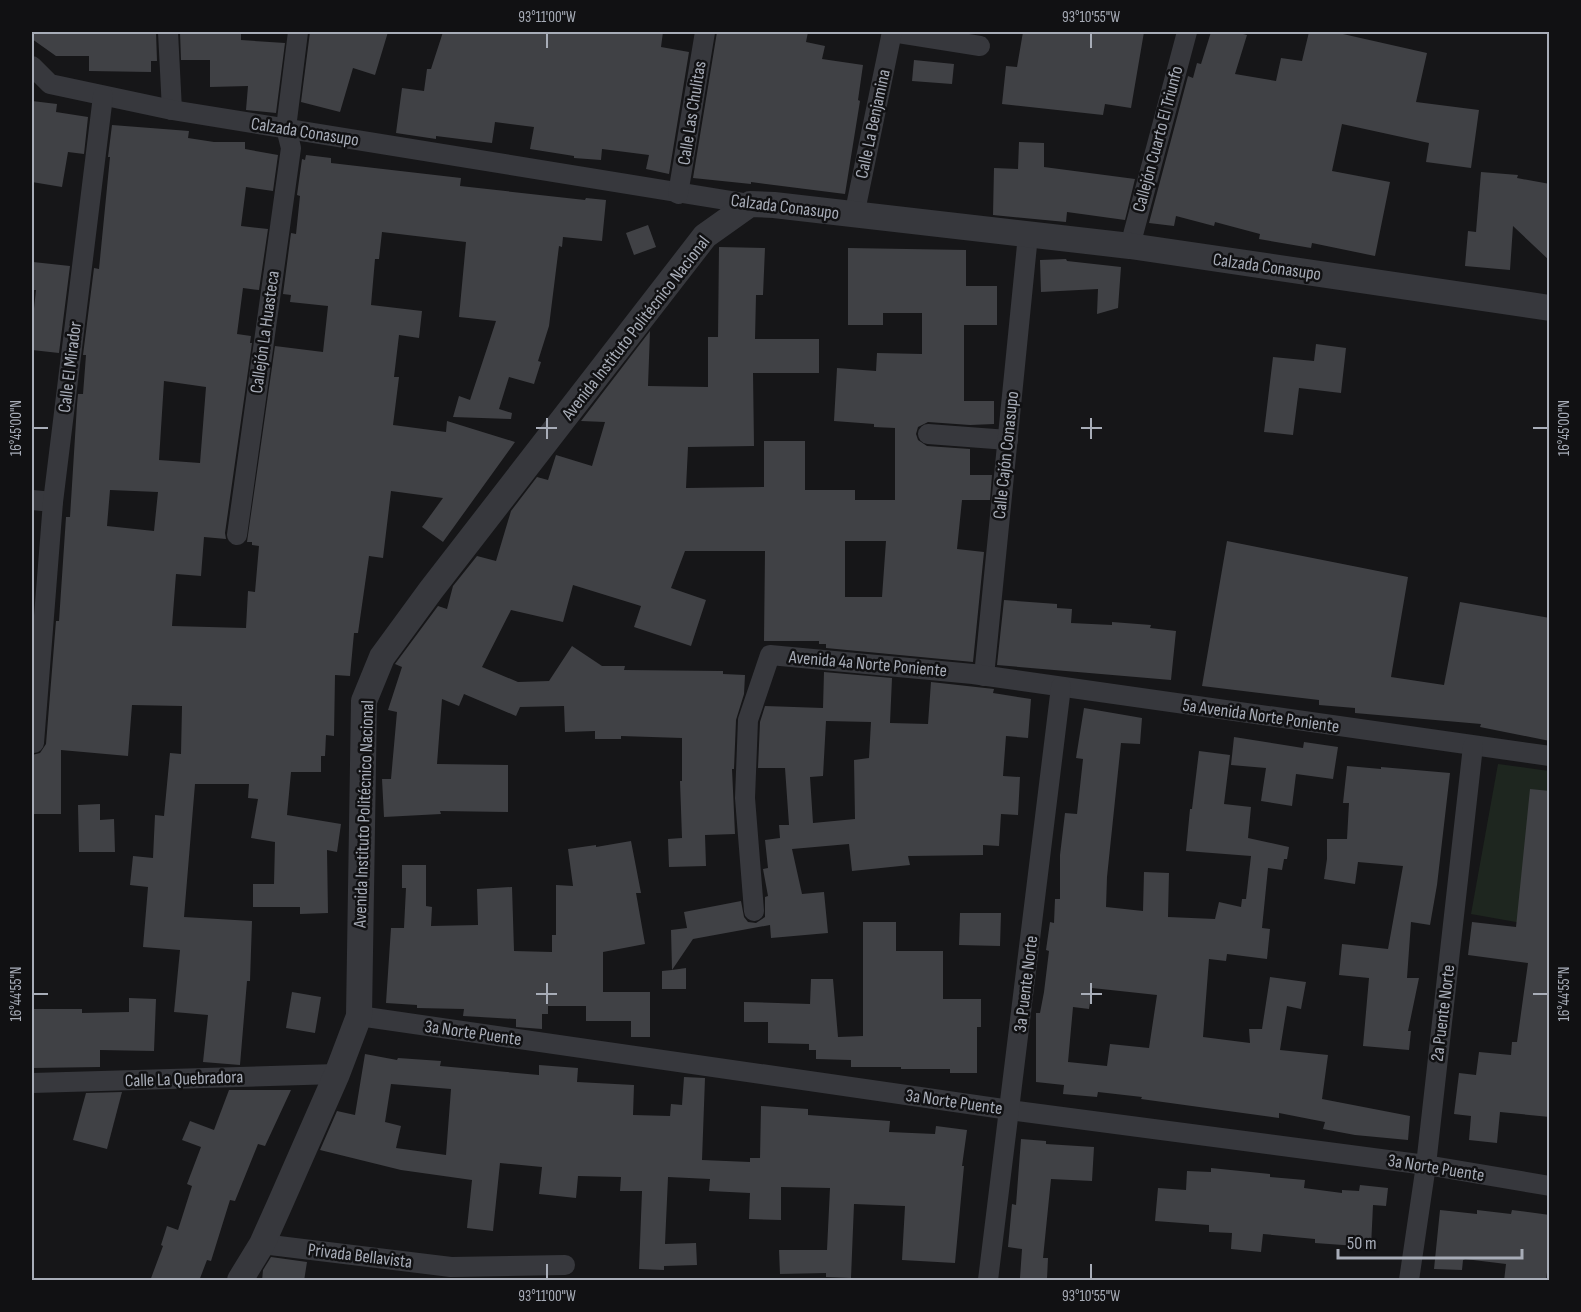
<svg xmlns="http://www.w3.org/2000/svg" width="1581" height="1312" viewBox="0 0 1581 1312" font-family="'Sofia Sans Condensed',sans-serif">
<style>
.green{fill:#1e261f}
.building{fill:#404145;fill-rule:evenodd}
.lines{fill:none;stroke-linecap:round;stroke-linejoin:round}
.minor{stroke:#37383d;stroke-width:20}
.tertiary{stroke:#37383d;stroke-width:26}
.ticks{fill:none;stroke:#a8adb8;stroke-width:2}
.labels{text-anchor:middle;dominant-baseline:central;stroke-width:5;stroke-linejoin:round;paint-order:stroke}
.street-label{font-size:18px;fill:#a8adb8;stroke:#111113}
.neatline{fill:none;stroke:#a8adb8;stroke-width:2}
.ticks-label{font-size:15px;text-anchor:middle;fill:#a8adb8}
</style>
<rect width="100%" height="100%" fill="#161618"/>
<polygon class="green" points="1498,764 1549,771 1549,928 1471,914"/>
<g class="building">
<polygon points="32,32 156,32 157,61 151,61 151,72 89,71 89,56 56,56 32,39"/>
<polygon points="180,32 241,32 241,40 285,43 276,113 246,110 248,86 210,87 210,60 181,60"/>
<polygon points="310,32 388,32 375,75 353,68 340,112 301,102"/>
<polygon points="443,32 663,32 661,47 689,52 669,174 646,169 649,155 602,149 601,160 574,158 574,156 530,149 534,127 495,122 492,143 436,136 436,139 396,133 402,88 424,91 427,69 431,69"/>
<polygon points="717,32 808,32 806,42 825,46 822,59 863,65 858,100 860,101 845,194 751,182 751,184 693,178"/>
<polygon points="1023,32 1144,32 1131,108 1105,104 1103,115 1002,104 1006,66 1017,67"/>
<polygon points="1211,32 1235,32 1247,35 1235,74 1276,81 1281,58 1302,61 1309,32 1334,32 1427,53 1416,102 1479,110 1471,168 1426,162 1429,143 1342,124 1332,171 1390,182 1375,256 1312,243 1311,248 1259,239 1260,234 1215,222 1214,226 1176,216 1174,226 1149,223 1188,76 1193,78 1197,63 1201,64"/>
<polygon points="914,60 954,64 952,84 912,81"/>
<polygon points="32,101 57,104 56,112 88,117 84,154 68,152 62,187 32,182"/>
<path d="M112,125L189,131L188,138L214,142H245V149L278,155L273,191L246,187L241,226L268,229L259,290L243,288L237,334L251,336L250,343H252L225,533L226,539L204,537L201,576L176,574L172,626L246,628L248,591L255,592L259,546L252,545V542H247L275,346L323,352L328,306L290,302L291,295L283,294L291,233L296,234L300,196L297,195L302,159L305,160L306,155L331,158V163L461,178L460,186L585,200L586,198L606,200L602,241L563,237L562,247L559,246L549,326L538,361L541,362L534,384L509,377L499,409L512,413L511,419L453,417L459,396L470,400L496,321L459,317L466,242L382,232L379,259H375L371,305L422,311L419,338L399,335L394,377H399L393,425L446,432L447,421L515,442L443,542L422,527L443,498L391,491L383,558L369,556L358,633H354L350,676L335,675L334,736L326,735L325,756H321V772H291L287,815L341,824L337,852L327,850L328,913L300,914V907H253V884H274L275,842L251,838L258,799L248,798L249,784H195L184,917L252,921L250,981H247L240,1065L203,1062L208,1015L174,1012L180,950L143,947L148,887L130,885L133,856L153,858L155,815L164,816L170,753L181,754L182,706L132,705L128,756L61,750V814H32V755L40,753L46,744L56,621H59L66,517H70L77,405L78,394H83L86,355H83L94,268L99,269L110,157H108ZM164,381L206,387L200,463L159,460ZM110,490L158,492L154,531L107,526Z"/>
<polygon points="1019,142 1044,143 1044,167 1135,179 1125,220 1067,212 1066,222 993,215 994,168 1018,169"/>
<polygon points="1481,172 1518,175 1517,178 1550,184 1550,261 1513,226 1510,270 1465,266 1468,231 1476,232"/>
<polygon points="648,225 656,247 634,255 626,233"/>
<path d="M719,247L765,248L763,295H756L755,339H819V373H753L754,446L688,447L686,488L764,487V441H805V490H855V500H895V428L874,427V424L834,421L837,368L876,371L877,353L922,354V313H883V325H848V248L966,250V286H997V325H964V401H994V424L970,425L928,422L918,427L916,434L918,440L927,446L970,449V475H992L990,500H962L957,549L984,552L973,662L826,648V644H819V641H764L765,551H685L671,588L706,600L691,646L634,627L641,606L573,585L563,622L511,610L482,667L518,682L549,681L572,646L602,666H625L624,670L723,671V674L745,675L744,694L736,720L734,769H732L735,834L705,835L706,866L669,867L668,839L682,838L680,781H682V738L621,736V739H595V731L565,732L564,706L520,707L516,716L464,694L459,706L442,699L437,764L508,765V812L440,811L441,814L384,817L382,779H391L397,712L388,710L402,667L395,664L438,606L447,609L453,586L477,556L496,561L511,511L537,477L548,480L556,455L592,466L605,422L581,421L650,331L648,386L708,387V337H718ZM845,541H886L882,597H845Z"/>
<polygon points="1066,259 1067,261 1121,267 1118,308 1097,314 1098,289 1041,292 1040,260"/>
<polygon points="33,262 70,266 59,353 32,350 32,327 36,290 32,290"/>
<polygon points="1316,344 1346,348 1341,393 1299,388 1293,435 1264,432 1273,357 1314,361"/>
<polygon points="1227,541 1408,577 1391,677 1444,685 1460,602 1550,618 1550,741 1480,727 1481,724 1355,713 1355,708 1319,705 1319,700 1202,686"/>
<polygon points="1004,600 1057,604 1057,608 1072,609 1071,623 1112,625 1112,622 1151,625 1150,628 1176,631 1171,680 997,665"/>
<path d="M824,672L892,678L890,723L928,724L931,682L994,689L993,693L1031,699L1028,738L1006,736L1003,776L1020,777L1018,815L1001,814L999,846L983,845V855L908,856L910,865L852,871L849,844L792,849L802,894L824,892L828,933L771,938L770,925L693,939L672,970L686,968V989H662V971L672,970L671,930L687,928L684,912L741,901L744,917L748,922L756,923L765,917V897L768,896L763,869L768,868L765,840L780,838L779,825H789L785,768H758L760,722L765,706L823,708ZM826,721L871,722L869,758L854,760L855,819L813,823L810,777L823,776Z"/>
<path d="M1084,708L1142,718L1140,744L1121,743L1107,877L1106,907L1143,911L1144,872L1169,873L1168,917L1215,919L1219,902L1241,907L1242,899H1246L1251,856L1186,851L1190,809H1192L1199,751L1230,755L1224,804L1251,807L1248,838L1289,847L1287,859H1284L1282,870L1268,868L1262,928L1270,929L1267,959L1227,954L1226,961L1209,959L1203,1037L1250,1043L1249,1029H1262L1270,977L1306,982L1301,1009L1287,1006L1280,1050L1328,1055L1322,1099L1410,1116L1408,1140L1355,1135L1323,1129L1325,1122L1279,1113V1118L1141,1099L1142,1097L1098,1092L1097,1097L1063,1094L1064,1085L1036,1082V1013H1040L1044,992L1049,951L1046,950L1050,922L1054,923L1055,899H1060V855L1065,813L1077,814L1083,759L1076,758ZM1092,988L1157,995L1149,1048L1110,1044L1107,1066L1068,1062L1073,1007L1089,1009Z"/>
<polygon points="1234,737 1303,748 1304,742 1338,747 1333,779 1296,774 1292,806 1261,801 1266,768 1231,765"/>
<polygon points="1347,766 1381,769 1381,767 1450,773 1437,885 1430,925 1411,922 1407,978 1419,978 1408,1031 1411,1031 1409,1050 1363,1046 1369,978 1339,975 1342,944 1388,949 1403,866 1358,862 1355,884 1324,879 1327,859 1327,839 1347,839 1349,803 1343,803"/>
<polygon points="1530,789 1550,791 1550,1117 1500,1112 1497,1143 1469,1140 1471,1116 1454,1114 1459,1073 1476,1075 1479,1052 1511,1055 1512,1042 1517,1042 1528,963 1468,955 1472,922 1516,927"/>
<polygon points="100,804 100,820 114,819 115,852 79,852 78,805"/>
<polygon points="631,841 641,893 636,893 645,944 603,952 603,992 650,992 650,1037 631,1037 631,1021 586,1021 586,1006 548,1006 548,1014 542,1014 542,1029 516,1027 516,1019 463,1016 464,1009 417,1008 417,1005 386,1003 391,928 404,928 406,888 402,888 402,865 426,865 426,906 432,907 431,926 478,925 477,889 512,887 514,951 552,952 552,935 556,935 556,885 573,886 568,849 596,845 596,847"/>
<polygon points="960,913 1001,913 1000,946 959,945"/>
<polygon points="863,922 896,922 896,951 943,951 943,999 981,999 981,1027 977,1027 977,1073 950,1073 950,1069 901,1069 901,1067 851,1067 851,1060 816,1059 816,1050 809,1050 809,1044 768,1043 768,1022 744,1022 744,1002 810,1004 811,979 833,979 838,1037 863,1036"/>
<polygon points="292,992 321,997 315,1033 286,1028"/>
<polygon points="129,998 156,999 154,1051 100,1050 100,1067 32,1068 32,1009 82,1009 82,1013 129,1012"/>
<path d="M365,1054L397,1060L398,1058L441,1061L440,1066L539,1075V1065L578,1068L577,1082L634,1085L633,1115L670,1116L671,1104L682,1105L684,1077L705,1078L702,1160L750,1162V1158H760L761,1106L808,1109V1115L890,1121L889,1132L935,1134L936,1126L967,1130L962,1166H964L955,1263L902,1260L905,1206L854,1204L851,1278L826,1277V1273L780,1274L779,1250H827L830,1188L781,1187V1220L749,1219L750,1193L709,1191L710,1179L668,1177L665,1244L696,1243L697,1265L664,1266V1270L639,1269L642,1191H620L621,1177L578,1176L576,1198L539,1194L542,1167L500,1163L493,1231L467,1228L472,1180L401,1170L320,1150L337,1111L355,1115ZM391,1084L451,1089L446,1155L396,1148L401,1126L385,1122Z"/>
<polygon points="229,1090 291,1090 265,1146 258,1144 235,1201 230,1200 211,1261 207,1260 199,1281 150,1281 163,1246 161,1245 167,1226 178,1230 192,1186 187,1184 201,1147 182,1140 190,1121 214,1130"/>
<polygon points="122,1092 107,1149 73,1140 86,1093"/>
<polygon points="1021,1139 1046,1141 1046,1144 1094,1147 1092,1181 1051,1179 1043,1258 1048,1258 1047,1279 1020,1278 1022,1249 1008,1247 1012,1204 1016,1205"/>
<polygon points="1211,1168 1270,1174 1270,1177 1305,1180 1304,1188 1342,1193 1342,1190 1359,1191 1360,1185 1388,1188 1386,1206 1373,1205 1371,1247 1315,1243 1315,1239 1263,1234 1261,1252 1231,1249 1232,1233 1209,1232 1209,1225 1155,1221 1158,1188 1186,1190 1187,1171 1211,1172"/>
<polygon points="1440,1210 1477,1214 1477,1210 1511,1214 1512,1210 1550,1215 1550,1246 1546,1281 1504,1281 1506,1264 1465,1259 1463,1260 1462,1270 1434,1269"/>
<polygon points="271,1257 307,1262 304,1281 262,1281 263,1270"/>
</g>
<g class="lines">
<g class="minor">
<polyline points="168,32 172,110"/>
<polyline points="892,32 980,46"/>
<polyline points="32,66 50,84 172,110 750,204"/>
<polyline points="678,194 705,32"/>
<polyline points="854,216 892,32"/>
<polyline points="1130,246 1187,32"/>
<polyline points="928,434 1008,440"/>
<polyline points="32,500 53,502"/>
<polyline points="237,535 291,148 286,128 298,32"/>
<polyline points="984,676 1028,235"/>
<polyline points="32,743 34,743 53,502 103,96"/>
<polyline points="754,911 745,798 748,720 770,655 973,674 1550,756"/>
<polyline points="359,1016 1010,1110 1426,1165 1550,1186"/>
<polyline points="32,1083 337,1074"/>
<polyline points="262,1244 451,1267 565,1265"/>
<polyline points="988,1280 1061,687"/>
<polyline points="1409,1280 1426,1165 1473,746"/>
</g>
<polyline class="tertiary" points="240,1280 262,1244 279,1206 337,1074 359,1016 364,701 382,657 431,590 705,236 750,204 774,205 1130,246 1550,308"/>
</g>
<path class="ticks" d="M547,33V48M1091,33V48M547,418V439M1091,418V439M33,428H48M536,428H557M1081,428H1102M1533,428H1548M547,983V1004M1091,983V1004M33,994H48M536,994H557M1081,994H1102M1533,994H1548M547,1264V1279M1091,1264V1279"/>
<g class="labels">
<g class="street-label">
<text transform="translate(692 113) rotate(-81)">Calle Las Chulitas</text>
<text transform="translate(873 124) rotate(-78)">Calle La Benjamina</text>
<text transform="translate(305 132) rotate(9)">Calzada Conasupo</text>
<text transform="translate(1158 139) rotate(-75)">Callejón Cuarto El Triunfo</text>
<text transform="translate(785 207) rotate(7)">Calzada Conasupo</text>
<text transform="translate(1267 267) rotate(8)">Calzada Conasupo</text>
<text transform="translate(636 328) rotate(-52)">Avenida Instituto Politécnico Nacional</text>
<text transform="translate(265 332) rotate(-82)">Callejón La Huasteca</text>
<text transform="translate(70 367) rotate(-83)">Calle El Mirador</text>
<text transform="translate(1006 455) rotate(-84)">Calle Cajón Conasupo</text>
<text transform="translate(868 664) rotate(5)">Avenida 4a Norte Poniente</text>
<text transform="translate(1261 716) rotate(8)">5a Avenida Norte Poniente</text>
<text transform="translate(364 814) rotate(-88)">Avenida Instituto Politécnico Nacional</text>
<text transform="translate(1026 984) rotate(-83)">3a Puente Norte</text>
<text transform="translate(1443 1013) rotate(-83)">2a Puente Norte</text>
<text transform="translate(473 1033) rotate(8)">3a Norte Puente</text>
<text transform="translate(184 1079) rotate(-2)">Calle La Quebradora</text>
<text transform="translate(954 1102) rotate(8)">3a Norte Puente</text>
<text transform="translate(1436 1168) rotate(9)">3a Norte Puente</text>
<text transform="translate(360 1256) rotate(7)">Privada Bellavista</text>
</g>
</g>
<rect width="1581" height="1312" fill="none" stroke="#111113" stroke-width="66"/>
<path d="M1338 1249v9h184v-9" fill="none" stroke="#a8adb8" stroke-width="3"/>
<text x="1347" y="1249" font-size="18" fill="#a8adb8" stroke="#111113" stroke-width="4.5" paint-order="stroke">50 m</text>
<rect x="33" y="33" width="1515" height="1246" class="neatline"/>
<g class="ticks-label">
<text x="547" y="22">93°11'00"W</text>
<text x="1091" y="22">93°10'55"W</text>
<text transform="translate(16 428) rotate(-90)" y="5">16°45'00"N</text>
<text transform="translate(1564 428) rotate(-90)" y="5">16°45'00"N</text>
<text transform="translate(16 994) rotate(-90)" y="5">16°44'55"N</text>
<text transform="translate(1564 994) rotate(-90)" y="5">16°44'55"N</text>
<text x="547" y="1301">93°11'00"W</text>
<text x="1091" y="1301">93°10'55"W</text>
</g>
</svg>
